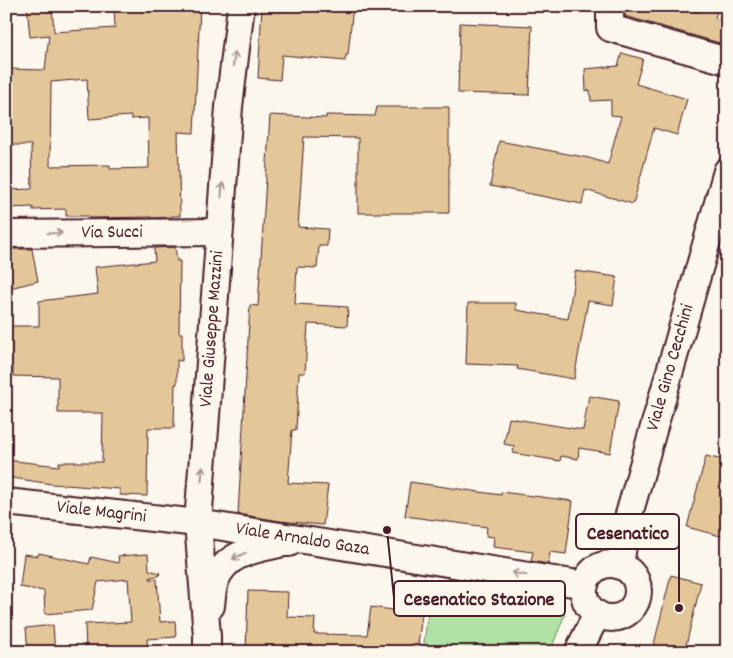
<svg xmlns="http://www.w3.org/2000/svg" width="733" height="658" viewBox="0 0 733 658" font-family="Dekko,sans-serif">
<style>
.green{fill:#afe2a4;stroke:#7c8068}
.building{fill:#e4c798;stroke:#4a1f2b;fill-rule:evenodd}
.lines{fill:none;stroke-linecap:round;stroke-linejoin:round}
.minor-casing{stroke:#4a1f2b;stroke-width:30}
.minor{stroke:#fbf7ec;stroke-width:26}
.rail-casing{stroke:#4a1f2b;stroke-width:5.5}
.rail{stroke:#fbf7ec;stroke-width:4;stroke-dasharray:11;stroke-linecap:butt}
.oneway{stroke:#ab9695}
.labels{text-anchor:middle;dominant-baseline:central;stroke-width:4;stroke-linejoin:round;paint-order:stroke}
.street-label{font-size:19px;fill:#4a1f2b;stroke:#fbf7ec}
.leader{fill:none;stroke:#4a1f2b;stroke-width:2}
.callout-dot{fill:#4a1f2b;stroke:#fbf7ec;stroke-width:2}
.callout{fill:#fbf7ec;stroke:#4a1f2b;stroke-width:2}
.callout-label{font-size:20px;text-anchor:middle;font-weight:bold;fill:#4a1f2b}
</style>
<rect width="100%" height="100%" fill="#fbf7ec"/>
<filter id="ink" filterUnits="userSpaceOnUse"><feTurbulence type="fractalNoise" baseFrequency=".02" numOctaves="2"/><feDisplacementMap in="SourceGraphic" scale="10" xChannelSelector="R" yChannelSelector="G"/><feConvolveMatrix kernelMatrix="1 2 1 2 8 2 1 2 1" color-interpolation-filters="sRGB"/></filter>
<g filter="url(#ink)">
<polygon class="green" points="431,590 565,614 550,652 412,652 412,649 423,650"/>
<g class="building">
<path d="M27,6H52L54,32L115,28L114,6H200L194,133L178,132L180,216H172V217L151,218V217L89,218V216H66V209L33,210V207L6,208V190L32,189L31,145H6V69L45,70L49,35L30,37ZM87,79L89,119L131,116V119L148,118L149,168L110,169V165L50,166L51,82Z"/>
<polygon points="262,6 296,6 333,10 334,6 353,6 348,55 346,55 345,61 282,55 280,80 258,78"/>
<polygon points="625,6 678,6 698,12 700,6 717,11 715,18 727,21 727,45 625,16"/>
<polygon points="460,23 532,26 529,95 458,93"/>
<polygon points="622,53 643,59 636,84 687,99 677,135 654,128 633,204 585,190 582,204 490,186 499,141 589,158 608,164 621,116 611,115 611,100 591,101 590,90 586,91 585,69 618,66"/>
<polygon points="377,107 449,107 449,213 358,213 358,138 304,137 298,227 328,229 327,246 319,246 317,268 297,267 295,304 348,307 347,326 308,324 305,373 299,373 296,430 292,430 288,483 328,485 323,525 280,521 238,514 250,305 258,306 270,115 326,118 326,115 375,116"/>
<polygon points="175,247 177,261 180,261 179,333 182,333 182,361 177,360 177,384 175,384 174,428 148,428 147,496 120,495 120,489 52,484 6,477 6,460 59,466 59,462 102,462 103,413 58,413 58,377 13,376 13,368 6,368 6,326 39,326 39,301 98,294 95,267 155,261 154,248"/>
<polygon points="6,249 32,249 38,281 6,289"/>
<polygon points="575,271 617,277 613,305 588,301 574,379 517,369 518,366 466,364 468,303 516,303 516,310 568,319"/>
<polygon points="589,396 619,401 610,453 579,448 578,459 561,456 560,461 513,453 514,446 504,444 509,418 583,430"/>
<polygon points="706,456 727,461 727,528 724,537 687,527"/>
<polygon points="410,482 501,495 501,492 573,501 566,554 550,552 548,564 531,561 533,552 493,547 494,537 486,536 487,527 405,516"/>
<polygon points="39,553 89,564 91,557 119,563 118,556 148,554 149,570 160,573 159,576 150,577 150,579 157,579 160,622 175,621 176,637 147,639 148,652 86,652 85,624 131,622 128,579 98,582 92,610 45,614 44,591 20,587 24,554 38,556"/>
<polygon points="671,575 701,583 687,641 683,652 652,652"/>
<polygon points="248,591 288,592 287,617 315,618 314,634 367,635 371,607 422,614 417,652 246,652"/>
<polygon points="53,625 55,652 28,652 26,628"/>
</g>
<g class="lines">
<defs>
<g id="minor">
<polyline points="610,6 610,28 727,61"/>
<path id="s1" d="M6,234L219,232"/>
<path id="s2" d="M6,502L198,523L585,585"/>
<circle cx="611" cy="591" r="27"/>
<path id="s3" d="M620,566L625,532L628,518L727,171"/>
<path d="M211,606C212,598 212,590 215,582C225,552 257,549 284,543H289"/>
<path id="s4" d="M207,652V636L198,523L229,107L241,6"/>
<polyline points="578,652 597,614"/>
</g>
</defs>
<use href="#minor" class="minor-casing"/>
<use href="#minor" class="minor"/>
<defs>
<polyline id="rail" points="722,652 727,634"/>
</defs>
<use href="#rail" class="rail-casing"/>
<use href="#rail" class="rail"/>
</g>
<defs><path id="oneway-shaft" d="M-6 0H5M1.5-3L5.5 0L1.5 3" fill="none" stroke-width="1.6" stroke-linecap="round" stroke-linejoin="round" transform="scale(1.25)"/></defs>
<g class="oneway">
<use href="#oneway-shaft" transform="translate(234 59) rotate(-83)"/>
<use href="#oneway-shaft" transform="translate(222 190) rotate(-86)"/>
<use href="#oneway-shaft" transform="translate(55 233) rotate(-1)"/>
<use href="#oneway-shaft" transform="translate(202 474) rotate(-86)"/>
<use href="#oneway-shaft" transform="translate(239 556) rotate(154)"/>
<use href="#oneway-shaft" transform="translate(519 574) rotate(-171)"/>
</g>
</g>
<g class="labels">
<g class="street-label">
<text stroke="none"><textPath href="#s1" startOffset="106">Via Succi</textPath></text>
<text stroke="none"><textPath href="#s4" startOffset="324">Viale Giuseppe Mazzini</textPath></text>
<text stroke="none"><textPath href="#s3" startOffset="205">Viale Gino Cecchini</textPath></text>
<text stroke="none"><textPath href="#s2" startOffset="96">Viale Magrini</textPath></text>
<text stroke="none"><textPath href="#s2" startOffset="299">Viale Arnaldo Gaza</textPath></text>
</g>
</g>
<path class="leader" d="M679 608L679 532M387 530L394 598"/>
<g class="callout-dot">
<circle cx="679" cy="608" r="5"/>
<circle cx="387" cy="530" r="5"/>
</g>
<g class="callout">
<rect x="576" y="514" width="103" height="35" rx="5"/>
<rect x="394" y="581" width="171" height="35" rx="5"/>
</g>
<g class="callout-label">
<text x="628" y="539">Cesenatico</text>
<text x="479" y="605">Cesenatico Stazione</text>
</g>
<rect width="733" height="658" fill="none" stroke="#fbf7ec" stroke-width="25"/>
<rect x="12" y="12" width="708" height="633" fill="none" stroke="#4a1f2b" stroke-width="2" filter="url(#ink)"/>
</svg>
